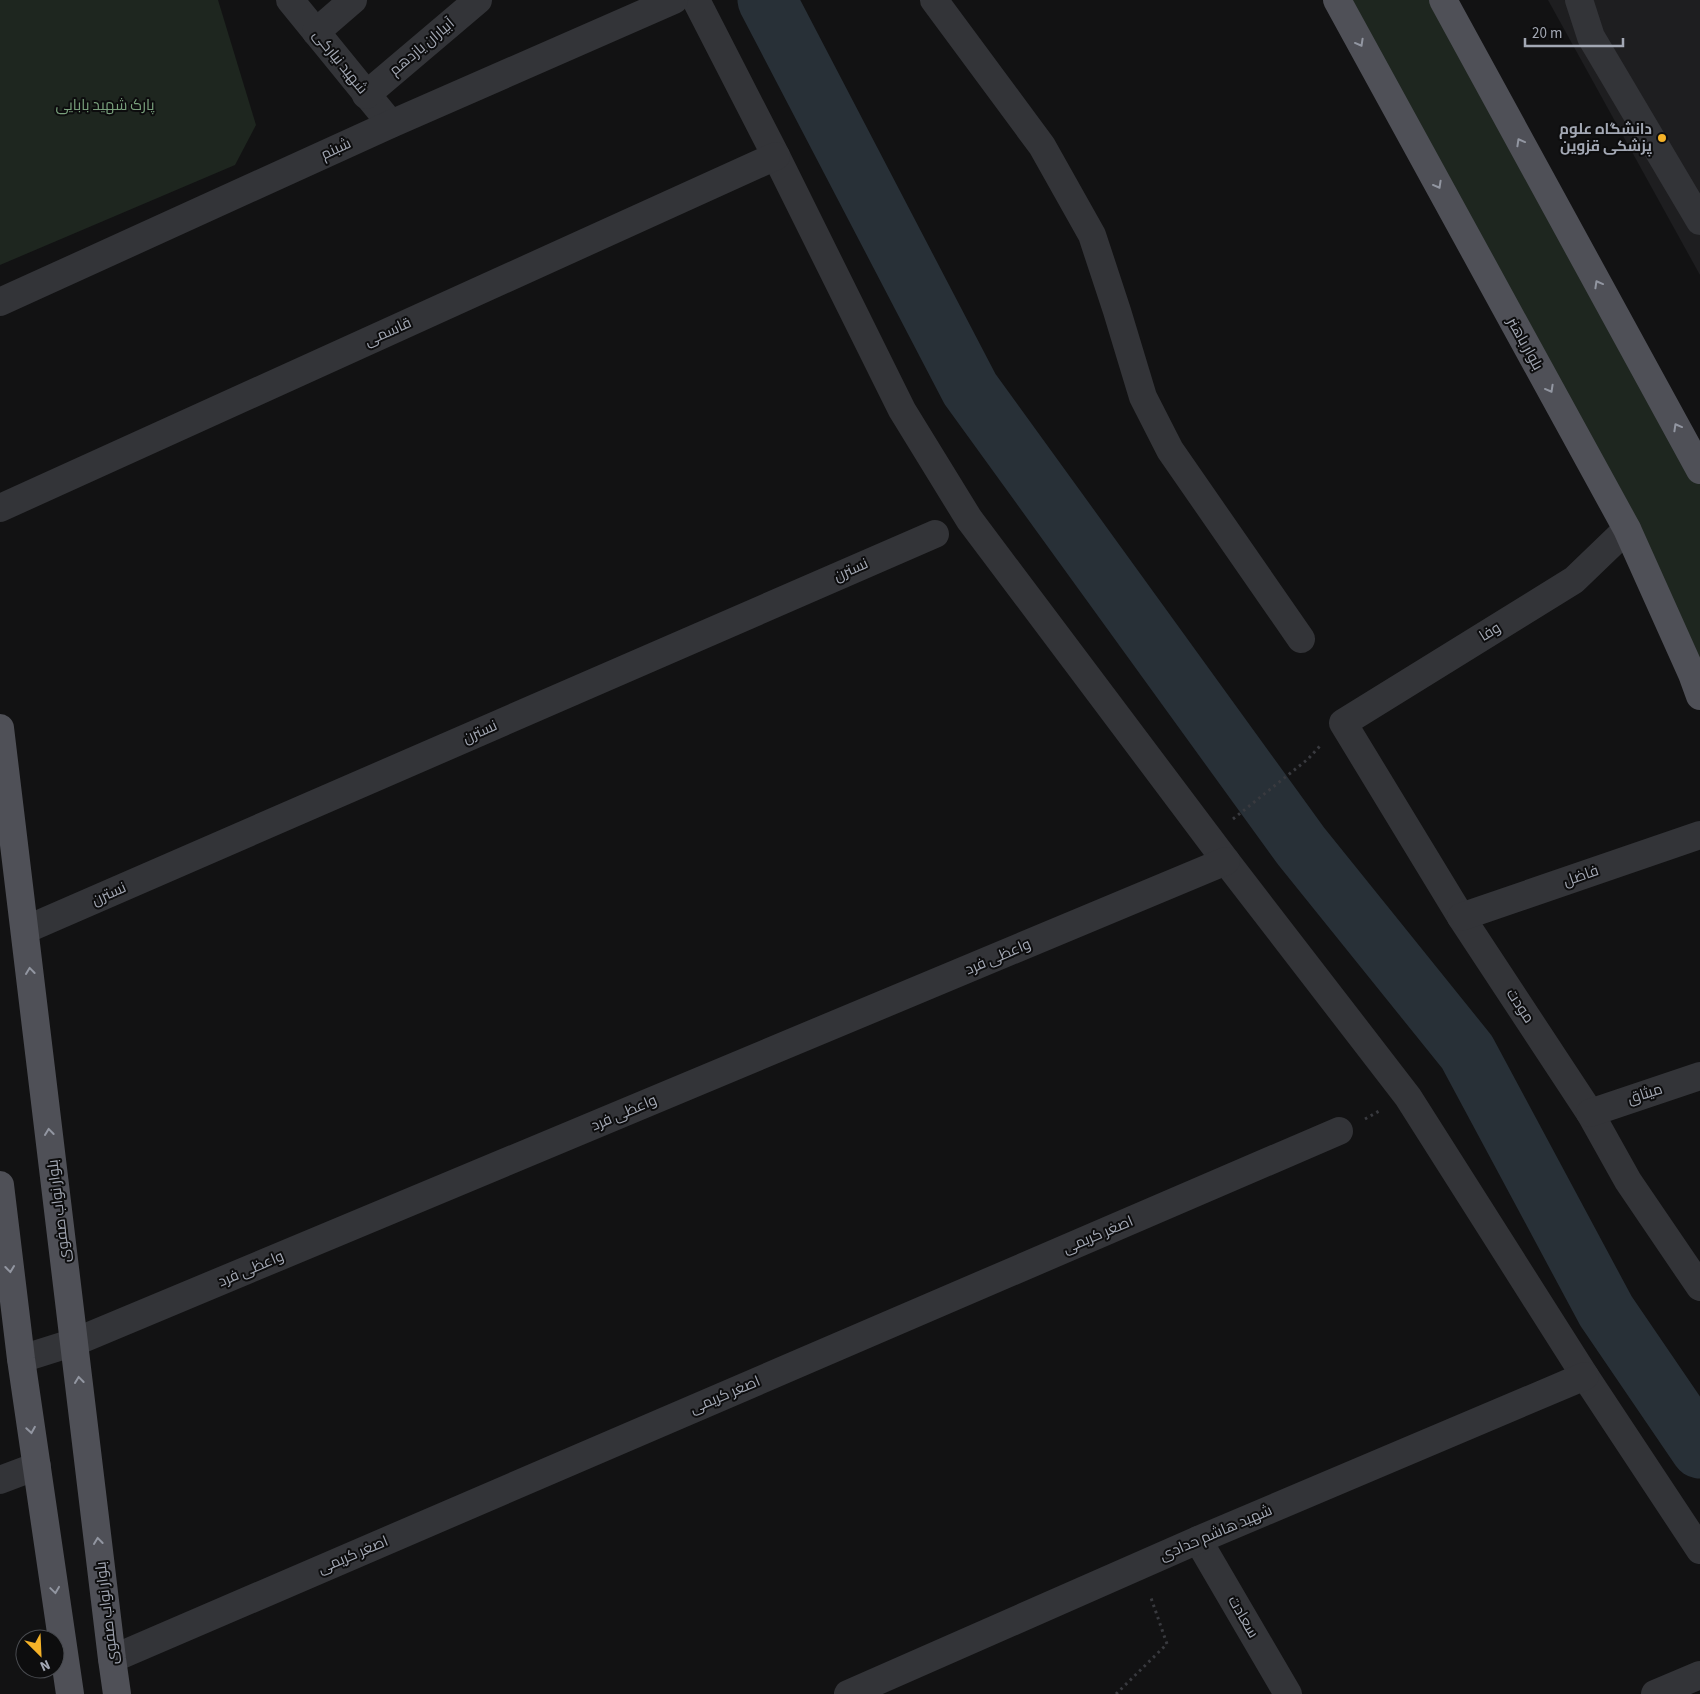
<svg xmlns="http://www.w3.org/2000/svg" width="1700" height="1694" viewBox="0 0 1700 1694" font-family="'Source Sans 3',Cairo,sans-serif">
<style>
.built{fill:#1e1e20}
.green{fill:#1e261f}
.lines{fill:none;stroke-linecap:round;stroke-linejoin:round}
.river{stroke:#283037;stroke-width:59}
.path{stroke:#393a3f;stroke-width:3;stroke-dasharray:2.5 4;stroke-linecap:butt}
.minor{stroke:#333438;stroke-width:28}
.major{stroke:#4f5057;stroke-width:28}
.oneway{stroke:#9296a1}
.poi-dot{fill:#f5b228;stroke:#0d0d0e;stroke-width:2}
.labels{text-anchor:middle;dominant-baseline:central;stroke-width:4;stroke-linejoin:round;paint-order:stroke}
.street-label{font-size:15px;fill:#a3a8b4;stroke:#0d0d0e}
.park-label{font-size:15px;fill:#79a07c;stroke:#0d0d0e}
.poi-label{font-size:15px;font-weight:bold;fill:#a3a8b4;stroke:#0d0d0e;text-anchor:end}
</style>
<rect width="100%" height="100%" fill="#121213"/>
<polygon class="built" points="1548,0 1700,0 1700,275"/>
<g class="green">
<polygon points="0,0 218,0 256,125 235,165 0,265"/>
<polygon points="1337,0 1443,0 1700,470 1700,660"/>
</g>
<g class="lines">
<polyline class="river" points="767,0 970,389 1301,846 1467,1052 1606,1311 1700,1449"/>
<g class="path">
<polyline points="1233,819 1308,759 1320,746"/>
<polyline points="1365,1119 1381,1110"/>
<polyline points="1116,1694 1167,1644 1150,1595"/>
</g>
<g class="minor">
<polyline points="290,0 391,124"/>
<polyline points="696,0 776,156 902,410 969,519 1226,861 1408,1097 1585,1376 1700,1550"/>
<polyline points="934,0 1042,146 1092,235 1117,311 1143,397 1170,450 1301,639"/>
<polyline points="1579,0 1591,37 1700,221"/>
<polyline points="316,32 353,0"/>
<polyline points="366,95 478,0"/>
<polyline points="0,302 391,124 674,0"/>
<polyline points="0,508 776,156"/>
<polyline points="1627,529 1574,580 1343,723 1461,917 1590,1113 1628,1181 1700,1287"/>
<polyline points="1461,917 1700,835"/>
<polyline points="25,930 935,534"/>
<polyline points="1590,1113 1700,1076"/>
<polyline points="21,1359 75,1342 1226,861"/>
<polyline points="0,1480 37,1466"/>
<polyline points="1198,1540 1288,1694"/>
<polyline points="112,1659 1339,1131"/>
<polyline points="848,1694 1198,1540 1585,1376"/>
<polyline points="1655,1694 1700,1675"/>
</g>
<g class="major">
<polyline points="1337,0 1627,529 1692,674 1700,696"/>
<polyline points="1443,0 1700,470"/>
<polyline points="0,728 112,1659 117,1694"/>
<polyline points="0,1185 21,1359 70,1694"/>
</g>
</g>
<defs><path id="oneway-chevron" d="M-2-3.5L2.5 0L-2 3.5" fill="none" stroke-width="1.6" stroke-linecap="round" stroke-linejoin="round" transform="scale(1.25)"/></defs>
<g class="oneway">
<use href="#oneway-chevron" transform="translate(1360 43) rotate(61)"/>
<use href="#oneway-chevron" transform="translate(1520 142) rotate(-119)"/>
<use href="#oneway-chevron" transform="translate(1438 185) rotate(61)"/>
<use href="#oneway-chevron" transform="translate(1598 284) rotate(-119)"/>
<use href="#oneway-chevron" transform="translate(1550 389) rotate(61)"/>
<use href="#oneway-chevron" transform="translate(1677 427) rotate(-119)"/>
<use href="#oneway-chevron" transform="translate(30 971) rotate(-97)"/>
<use href="#oneway-chevron" transform="translate(49 1132) rotate(-97)"/>
<use href="#oneway-chevron" transform="translate(10 1269) rotate(83)"/>
<use href="#oneway-chevron" transform="translate(79 1380) rotate(-97)"/>
<use href="#oneway-chevron" transform="translate(31 1430) rotate(81)"/>
<use href="#oneway-chevron" transform="translate(98 1541) rotate(-97)"/>
<use href="#oneway-chevron" transform="translate(55 1590) rotate(82)"/>
</g>
<circle class="poi-dot" cx="1662" cy="138" r="5"/>
<g class="labels">
<g class="street-label">
<text transform="translate(422 47) rotate(-40)">آبیاران یازدهم</text>
<text transform="translate(340 62) rotate(51)">شهید نیارکی</text>
<text transform="translate(336 149) rotate(-25)">شبنم</text>
<text transform="translate(388 332) rotate(-24)">قاسمی</text>
<text transform="translate(1525 344) rotate(61)">بلوار باهنر</text>
<text transform="translate(851 570) rotate(-24)">نسترن</text>
<text transform="translate(1490 632) rotate(-32)">وفا</text>
<text transform="translate(480 732) rotate(-24)">نسترن</text>
<text transform="translate(1581 876) rotate(-19)">فاضل</text>
<text transform="translate(109 894) rotate(-24)">نسترن</text>
<text transform="translate(998 957) rotate(-23)">واعظی فرد</text>
<text transform="translate(1520 1006) rotate(57)">مودت</text>
<text transform="translate(1645 1094) rotate(-18)">میثاق</text>
<text transform="translate(624 1113) rotate(-23)">واعظی فرد</text>
<text transform="translate(59 1211) rotate(-97)">بلوار نواب صفوی</text>
<text transform="translate(1098 1235) rotate(-23)">اصغر کریمی</text>
<text transform="translate(251 1269) rotate(-23)">واعظی فرد</text>
<text transform="translate(725 1395) rotate(-23)">اصغر کریمی</text>
<text transform="translate(1216 1533) rotate(-23)">شهید هاشم حدادی</text>
<text transform="translate(353 1555) rotate(-23)">اصغر کریمی</text>
<text transform="translate(107 1613) rotate(-97)">بلوار نواب صفوی</text>
<text transform="translate(1243 1617) rotate(60)">سعادت</text>
</g>
<g class="park-label">
<text x="105" y="105">پارک شهید بابایی</text>
</g>
<g class="poi-label">
<text x="1652" y="129">دانشگاه علوم<tspan x="1652" dy="17">پزشکی قزوین</tspan></text>
</g>
</g>
<g transform="translate(40 1654) rotate(156)"><circle r="24" fill="#0d0d0e" stroke="#494b50"/>
<path d="M0-4L9 19L0 12L-9 19Z" fill="#f5b228"/>
<text y="-8" font-size="14" font-weight="bold" text-anchor="middle" fill="#a3a8b4">N</text>
</g>
<path d="M1525 38v8h98v-8" fill="none" stroke="#a3a8b4" stroke-width="2.5"/>
<text x="1532" y="38" font-size="15" fill="#a3a8b4" stroke="#0d0d0e" stroke-width="4" paint-order="stroke">20 m</text>
</svg>
